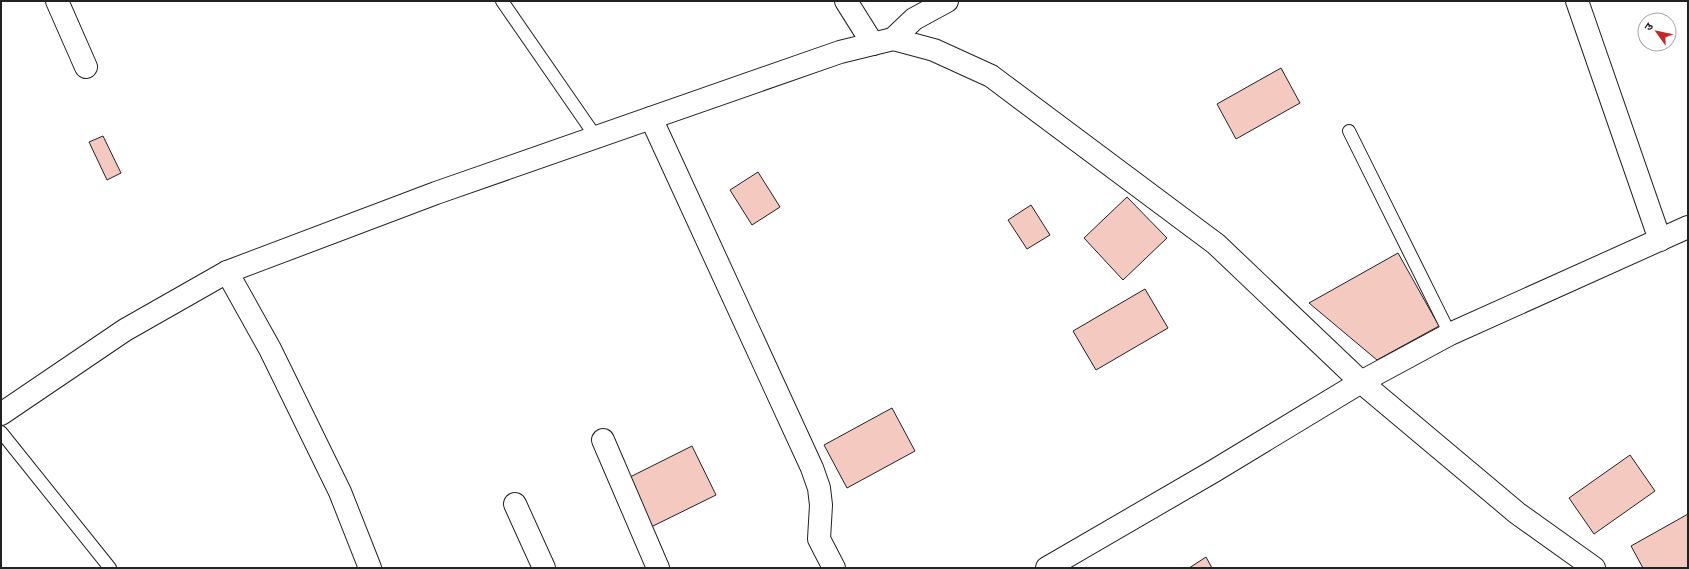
<svg xmlns="http://www.w3.org/2000/svg" width="1689" height="569" viewBox="0 0 1689 569" font-family="'Crimson Pro','Noto Sans Devanagari',serif">
<style>
.building{fill:#f3c9c0;stroke:#222}
.lines{fill:none;stroke-linecap:round;stroke-linejoin:round}
.service-casing{stroke:#222;stroke-width:14}
.minor-casing{stroke:#222;stroke-width:24}
.service{stroke:#fff;stroke-width:12}
.minor{stroke:#fff;stroke-width:22}
</style>
<rect width="100%" height="100%" fill="#fff"/>
<g class="building">
<polygon points="1281,68 1300,103 1236,139 1217,104"/>
<polygon points="103,136 121,173 107,180 89,142"/>
<polygon points="758,172 780,207 752,225 730,190"/>
<polygon points="1127,197 1167,238 1123,280 1084,238"/>
<polygon points="1031,205 1050,235 1027,249 1008,220"/>
<polygon points="1398,253 1439,326 1377,360 1309,303"/>
<polygon points="1145,289 1168,328 1096,370 1073,331"/>
<polygon points="892,408 915,451 847,488 824,445"/>
<polygon points="692,446 716,495 651,527 628,478"/>
<polygon points="1630,455 1655,491 1594,534 1569,498"/>
<polygon points="1688,514 1688,568 1643,568 1631,546"/>
<polygon points="1206,557 1212,568 1189,568"/>
</g>
<g class="lines">
<defs>
<g id="service">
<polyline points="502,1 596,137"/>
<polyline points="1349,131 1450,334"/>
<polyline points="1,432 110,568"/>
</g>
<g id="minor">
<polyline points="57,1 86,67"/>
<polyline points="846,1 873,44"/>
<polyline points="1577,1 1660,240"/>
<polyline points="893,39 914,19 947,1"/>
<polyline points="651,118 812,468 819,488 821,505 819,539 834,568"/>
<polyline points="227,272 270,349 340,492 370,568"/>
<polyline points="1,414 125,330 227,272 436,193 840,52 893,39 934,50 991,76 1216,244 1361,382 1517,513 1594,568"/>
<polyline points="603,440 658,568"/>
<polyline points="515,504 544,568"/>
<polyline points="1047,568 1214,471 1361,382 1450,334 1688,227"/>
</g>
</defs>
<use href="#service" class="service-casing"/>
<use href="#minor" class="minor-casing"/>
<use href="#service" class="service"/>
<use href="#minor" class="minor"/>
</g>
<rect width="1689" height="569" fill="none" stroke="#222222" stroke-width="4"/>
<g transform="translate(1657 32) rotate(303)"><circle r="19" fill="#ffffff" stroke="#a7a7a7"/>
<path d="M0-3L7 15L0 10L-7 15Z" fill="#c62828"/>
<text y="-6" font-size="11" font-weight="bold" text-anchor="middle" fill="#222222">उ</text>
</g>
</svg>
